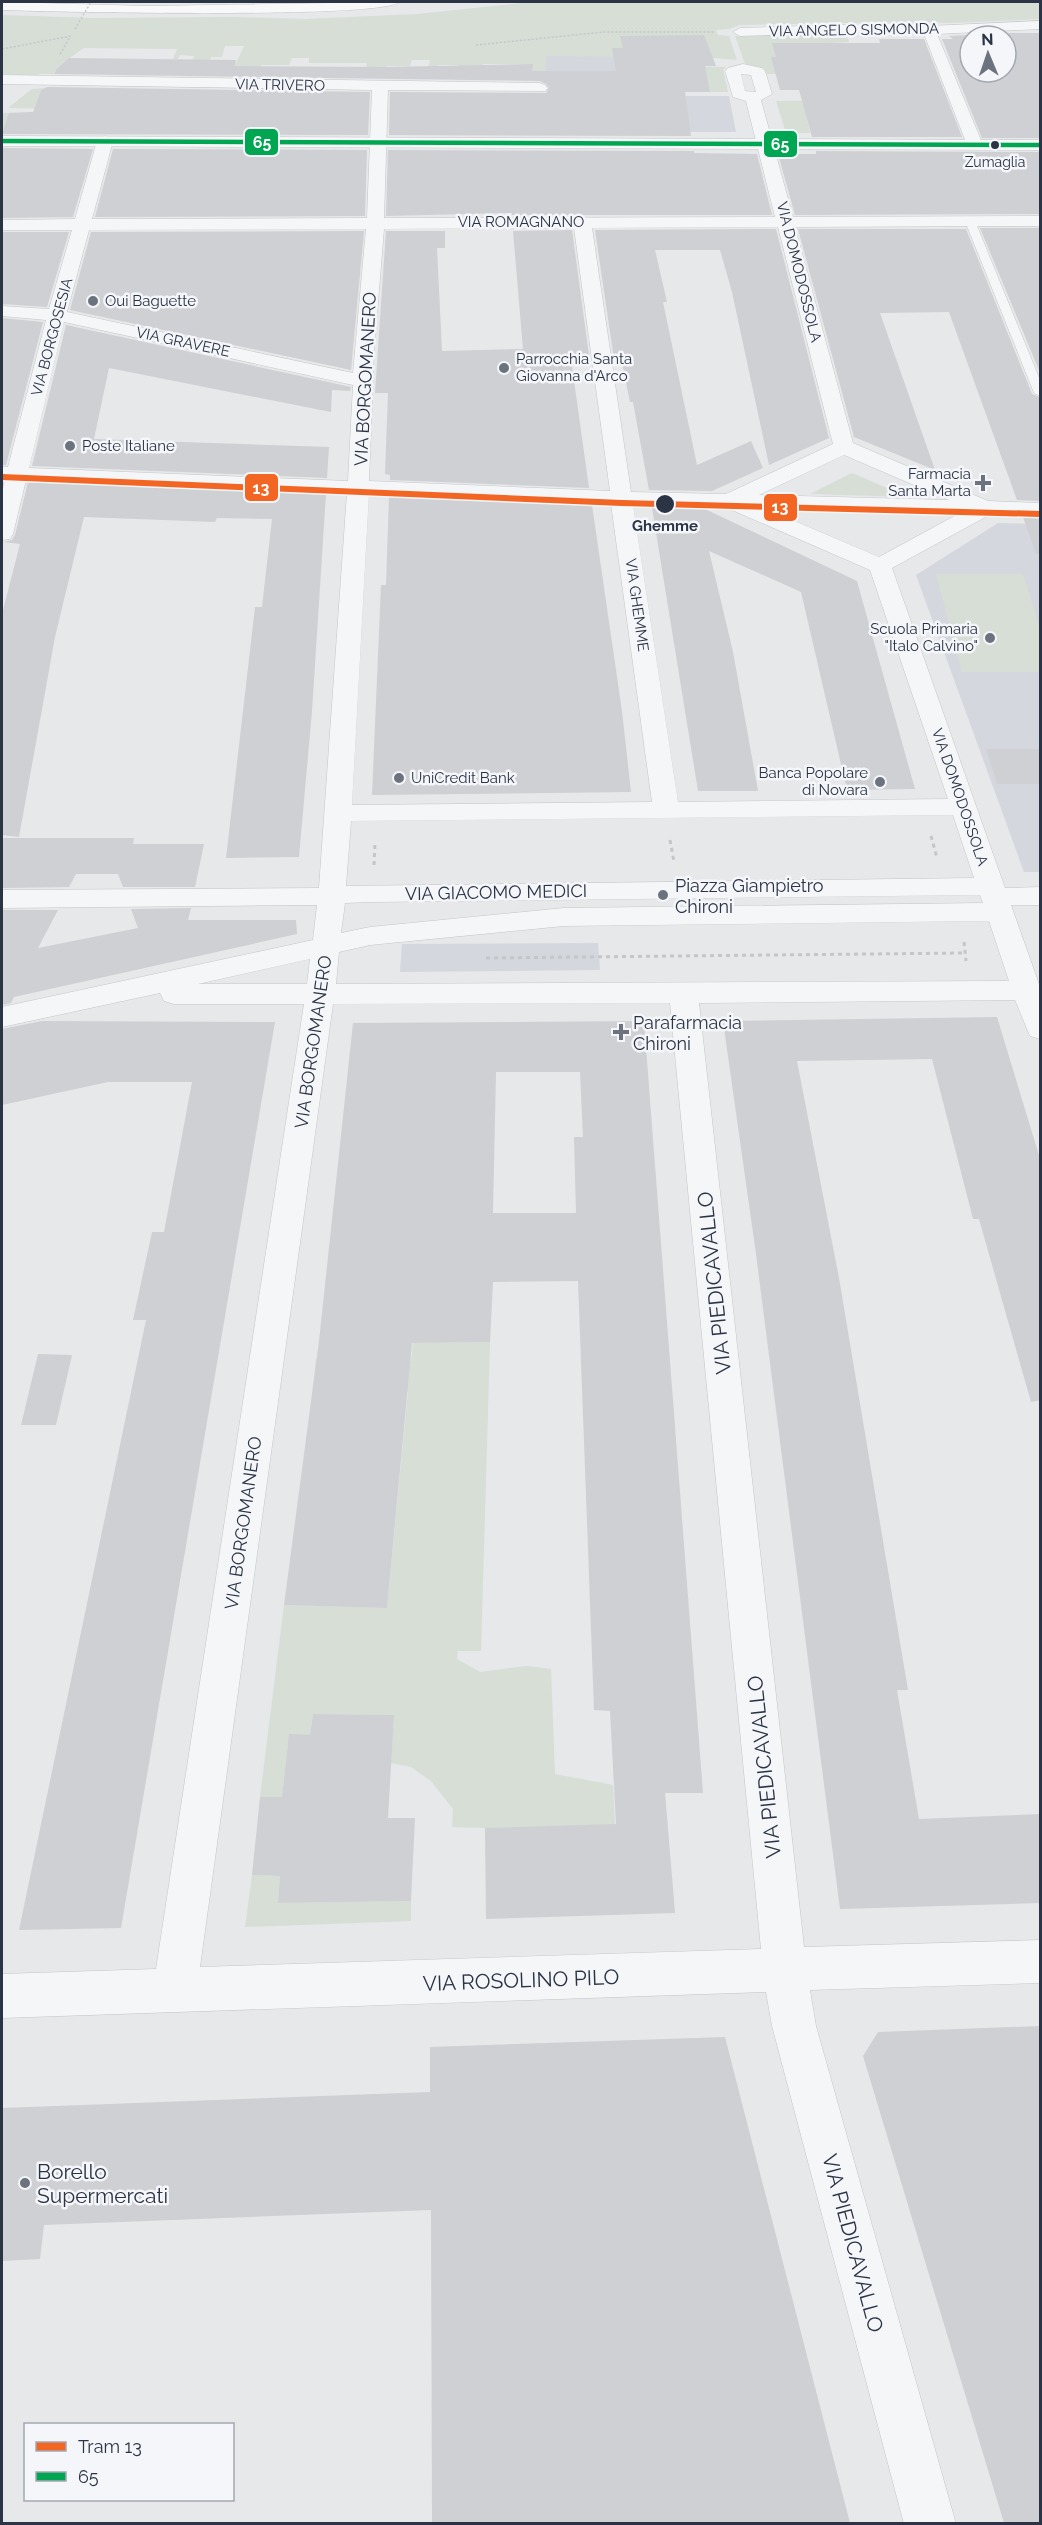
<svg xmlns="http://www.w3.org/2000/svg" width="1042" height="2525" viewBox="0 0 1042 2525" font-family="Raleway,sans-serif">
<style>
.built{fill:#d4d7dd}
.green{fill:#d6ded6}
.building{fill:#ced0d3;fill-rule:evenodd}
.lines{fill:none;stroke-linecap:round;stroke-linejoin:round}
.lane-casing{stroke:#c4c6c8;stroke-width:1}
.street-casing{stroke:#c4c6c8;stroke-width:1}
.secondary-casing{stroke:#c4c6c8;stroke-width:1}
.path-far1{stroke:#c5c6ca;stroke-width:1.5;stroke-dasharray:2 2;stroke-linecap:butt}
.path{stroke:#c5c6ca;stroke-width:3;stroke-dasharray:4 4;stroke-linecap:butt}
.lane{fill:#f5f6f7;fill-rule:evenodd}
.street{fill:#f5f6f7;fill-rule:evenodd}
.secondary{fill:#f8f8f8;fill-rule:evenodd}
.path-bridge{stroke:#c5c6ca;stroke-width:1.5;stroke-dasharray:2 2;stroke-linecap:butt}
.bus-1-casing{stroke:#f4f6f9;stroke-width:7}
.bus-1{stroke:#00a651;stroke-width:4.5}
.tram-1-casing{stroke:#f4f6f9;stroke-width:9}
.tram-1{stroke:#f26522;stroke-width:6}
.bus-dot{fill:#2b3445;stroke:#f4f6f9;stroke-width:2}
.poi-dot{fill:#6c737f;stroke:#f4f6f9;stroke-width:2}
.labels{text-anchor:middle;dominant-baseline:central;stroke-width:5;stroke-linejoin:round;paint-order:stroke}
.far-bus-label{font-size:14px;fill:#2b3445;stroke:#f4f6f9}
.far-street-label{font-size:15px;fill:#2b3445;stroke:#f4f6f9}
.far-poi-label{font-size:15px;fill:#2b3445;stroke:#f4f6f9;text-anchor:start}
.far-stop-label{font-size:15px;font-weight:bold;fill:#2b3445;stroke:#f4f6f9}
.street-label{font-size:18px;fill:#2b3445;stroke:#f4f6f9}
.poi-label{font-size:18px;fill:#2b3445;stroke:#f4f6f9;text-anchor:start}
.near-street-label{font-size:21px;fill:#2b3445;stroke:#f4f6f9}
.near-poi-label{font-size:21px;fill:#2b3445;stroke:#f4f6f9;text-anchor:start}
.line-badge{stroke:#f4f6f9;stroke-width:2}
.badge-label{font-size:16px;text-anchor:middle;font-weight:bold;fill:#fff}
</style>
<rect width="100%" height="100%" fill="#e6e8ea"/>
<g class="built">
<polygon points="545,56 629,56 670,96 729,96 736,132 548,132"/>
<polygon points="998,523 1040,524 1040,872 1024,872 916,575"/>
<polygon points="598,943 600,970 400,972 402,944"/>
</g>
<g class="green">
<polygon points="531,2 1040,2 1040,19 950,23 905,22 739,25 729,29 716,30 718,35 729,36 737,60 714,58 546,56 546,80 532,79 532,64 483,64 482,70 458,75 459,65 438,65 436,70 428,70 430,60 412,60 410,66 387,66 386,69 365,74 367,63 309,63 309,58 292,58 289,65 261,65 261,69 234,68 244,46 225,46 222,57 211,57 207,69 186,76 194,56 180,55 178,59 173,59 177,49 84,48 57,67 54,74 40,74 36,76 2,74 2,15 92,18 233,17 306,19 417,14"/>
<polygon points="846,32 849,42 829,43 832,54 826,54 826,57 817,58 818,62 874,62 876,69 868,69 869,73 853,73 855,79 867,79 870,88 927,88 924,79 934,79 955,133 902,133 896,119 868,119 863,106 804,106 810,133 786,133 776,101 857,100 855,93 839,93 830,70 815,70 816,74 767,74 763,68 745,64 735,36"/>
<polygon points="663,66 726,67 723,70 728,92 710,92 706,72 663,72"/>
<polygon points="46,88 40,94 41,101 66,101 70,94 79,95 73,109 89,109 92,105 104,104 111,101 133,101 135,96 154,96 152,100 133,103 131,110 143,110 141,116 78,115 71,129 2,129 2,113 64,112 64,109 8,108 32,89"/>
<polygon points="852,473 908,497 810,494"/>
<polygon points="936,574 1023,574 1040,628 1040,672 962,672"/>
<polygon points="490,1342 481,1651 458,1651 457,1659 480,1672 526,1666 551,1669 555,1774 613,1785 615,1825 485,1828 452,1827 453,1809 431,1781 411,1767 391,1763 394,1715 313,1714 310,1735 289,1735 282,1797 260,1797 284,1605 387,1608 408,1392 313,1389 316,1359 411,1361 413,1343"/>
<polygon points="252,1875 280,1876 278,1903 411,1901 411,1921 245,1927"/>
</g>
<g class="building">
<path d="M1008,33H1041V138H982L942,39H953L949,36ZM970,36H1006V72H970Z"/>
<polygon points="704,35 716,66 705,66 710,92 685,92 691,136 389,135 390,92 547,93 550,86 540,81 54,74 57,68 69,58 236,60 235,66 386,67 533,64 532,71 616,71 612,48 623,48 620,36"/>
<polygon points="879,39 924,39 962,137 812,137 799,90 780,90 771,57 776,57 772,43 880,43"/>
<polygon points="47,87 370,92 368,135 2,134 9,113 33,112 41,91"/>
<polygon points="2,148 93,149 73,217 2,218"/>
<polygon points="113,149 367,150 365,216 95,217"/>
<polygon points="388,150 694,151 694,153 757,154 772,215 512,215 512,213 386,216"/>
<polygon points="816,151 1041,152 1041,214 795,215 778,154 816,154"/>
<polygon points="980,228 1041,228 1041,375"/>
<polygon points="776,229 829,438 769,465 732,292 720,250 655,250 667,302 663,302 697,465 751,441 763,468 712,491 649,490 633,402 630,402 621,358 614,359 595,230"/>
<polygon points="798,229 966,229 1032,394 1041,398 1041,501 1017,500 949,312 880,313 935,470 854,437"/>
<polygon points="572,230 590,363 572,366 589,488 390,480 390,475 385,474 388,393 375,393 386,231 445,231 445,248 437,248 442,351 523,349 513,231"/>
<polygon points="364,231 351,370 70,310 91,232"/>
<polygon points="2,232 69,232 47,307 2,304"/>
<polygon points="2,318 43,322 6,465 2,465"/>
<polygon points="66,325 351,387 350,391 332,390 331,412 109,368 94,439 329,447 327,478 32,466"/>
<polygon points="28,482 326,494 312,711 299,857 226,858 255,607 262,607 272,519 217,518 215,522 84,517 55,637 19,837 2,835 2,614 20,544 4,542 12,540 15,535"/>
<polygon points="389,497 592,505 622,711 631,792 372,795 381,585 386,585"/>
<polygon points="652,508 705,509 857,581 915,789 847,790 801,592 709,551 733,652 758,791 698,791"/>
<polygon points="1023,517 1041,517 1041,553 1036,554"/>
<polygon points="986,749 1041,749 1041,784 997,784"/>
<polygon points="2,838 134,838 133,844 204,844 195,887 123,887 118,874 76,874 69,887 2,888"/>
<polygon points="191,908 188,920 296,920 297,934 14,997 11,1003 2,1005 2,910 58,910 38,948 138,928 131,909"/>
<polygon points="997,1017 1041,1162 1041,1400 1031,1402 979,1219 973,1219 932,1059 797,1061 839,1278 908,1690 897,1690 919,1819 1041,1814 1041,1903 840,1909 756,1254 723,1021"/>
<polygon points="42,1021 275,1022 121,1928 19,1930 146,1320 133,1320 152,1232 164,1232 192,1082 108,1082 2,1105 2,1029"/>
<path d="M644,1021L703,1793H665L675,1913L486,1919L485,1828L616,1824L610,1711L594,1710L578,1281L493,1282L490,1342L412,1343L387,1608L284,1605L319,1341L353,1023ZM496,1072H580L583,1137H574L576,1213H493Z"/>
<polygon points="38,1354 72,1355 56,1425 21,1425"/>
<polygon points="313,1714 394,1715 388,1818 415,1818 411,1901 278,1903 280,1876 252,1875 260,1797 282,1797 289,1734 310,1735"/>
<polygon points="1041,2026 1041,2523 1004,2523 863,2056 878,2032"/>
<polygon points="725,2037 850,2523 432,2523 431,2210 44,2225 40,2259 2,2261 2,2108 430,2092 430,2047"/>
</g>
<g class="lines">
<defs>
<polygon id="lane" points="970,218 975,221 1040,380 1040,396 1034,393 965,221"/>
<g id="street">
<polygon points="1040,21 1040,29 937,34 983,145 975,150 967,145 924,34 903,31 740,36 733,32 740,28 903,23 928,26"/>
<path d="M743,64L762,68L765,71L772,94L761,100L793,217L1040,216V226L795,227L853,443L988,501L1040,503V515L991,514L892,568L1005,888L1040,887V905H1011L1040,987V1039L1030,1036L1015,1000L699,1003L804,1947L1040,1940V1983L810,1990L816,2026L956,2524H904L772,2026L766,1992L2,2018V1974L156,1969L304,1004H174L164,1001L160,993L2,1027V1007L313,940L317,905L2,908V890L319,888L347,493L26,480L13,534L10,539L2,540V493L5,479H2V467H8L46,320L2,316V306L49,309L72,230H2V220L75,219L97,141L105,136L113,141L92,219L367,218L372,90L2,84V75L540,83L545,85L548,88L545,91L388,90L384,218L775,217L746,101L733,97L725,71L728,68ZM741,74L751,75L756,92L745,91ZM778,227L833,444L726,494L631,492L592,228ZM574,228L610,491L369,481L374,351L384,229ZM366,229L353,373L67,312L89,230ZM64,322L353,385L348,481L29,468ZM844,455L949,500L759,495ZM369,494L611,504L652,802L352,805ZM633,505L725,507L870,570L948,799L678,802ZM764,508L960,513L879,557ZM953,815L974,878L346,886L351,821ZM980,895L983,903L564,908L370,927L341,933L345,903L373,902ZM989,921L1009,981L336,984L339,952L370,945L564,926ZM310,959L307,984H198ZM670,1003L761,1949L200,1967L333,1004Z"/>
</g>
<g id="secondary">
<path d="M2,2L148,6L399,2C383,19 47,12 2,10Z"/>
<polygon points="2,136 1040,140 1040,150 2,146"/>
</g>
</defs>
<use href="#lane" class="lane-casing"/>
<use href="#street" class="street-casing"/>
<use href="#secondary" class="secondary-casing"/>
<g class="path-far1">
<polyline points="476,45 604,32 715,32"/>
<polyline points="2,49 71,36"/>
<polyline points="60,54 70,37"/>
</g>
<g class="path">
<polyline points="931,836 937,858"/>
<polyline points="670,840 674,862"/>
<polyline points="374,865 375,843"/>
<polyline points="964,942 966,961"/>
<polyline points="486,958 964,953"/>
</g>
<use href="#lane" class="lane"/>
<use href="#street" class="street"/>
<use href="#secondary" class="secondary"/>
<polyline class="path-bridge" points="75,29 91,2"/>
<defs>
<polyline id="bus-1" points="2,141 1040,145"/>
</defs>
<use href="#bus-1" class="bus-1-casing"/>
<use href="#bus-1" class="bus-1"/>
<defs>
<polyline id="tram-1" points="2,477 622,503 1040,514"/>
</defs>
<use href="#tram-1" class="tram-1-casing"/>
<use href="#tram-1" class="tram-1"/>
</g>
<g class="bus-dot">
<circle cx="995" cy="145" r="5"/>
<circle cx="665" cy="504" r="10"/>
</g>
<g class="poi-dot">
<circle cx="93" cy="301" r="6"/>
<circle cx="504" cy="368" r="6"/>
<circle cx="70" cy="446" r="6"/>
<path d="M980 474h6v6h6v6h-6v6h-6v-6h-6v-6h6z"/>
<circle cx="990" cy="638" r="6"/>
<circle cx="399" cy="778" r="6"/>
<circle cx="880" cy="782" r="6"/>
<circle cx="663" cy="895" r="6"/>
<path d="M618 1023h6v6h6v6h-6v6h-6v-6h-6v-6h6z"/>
<circle cx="25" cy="2183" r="6"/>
</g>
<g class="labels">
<g class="far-bus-label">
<text x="995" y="162">Zumaglia</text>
</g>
<g class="far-street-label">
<text transform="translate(854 30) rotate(-1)">VIA ANGELO SISMONDA</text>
<text transform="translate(280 85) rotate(1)">VIA TRIVERO</text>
<text x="521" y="222">VIA ROMAGNANO</text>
<text transform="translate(799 272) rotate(76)">VIA DOMODOSSOLA</text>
<text transform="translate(52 337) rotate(-75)">VIA BORGOSESIA</text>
<text transform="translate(183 342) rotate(12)">VIA GRAVERE</text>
<text transform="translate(637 605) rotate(82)">VIA GHEMME</text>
<text transform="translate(960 797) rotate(71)">VIA DOMODOSSOLA</text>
</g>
<g class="far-poi-label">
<text x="105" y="301">Oui Baguette</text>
<text x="516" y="359">Parrocchia Santa<tspan x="516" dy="17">Giovanna d'Arco</tspan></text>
<text x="82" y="446">Poste Italiane</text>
<text x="971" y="474" text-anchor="end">Farmacia<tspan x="971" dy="17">Santa Marta</tspan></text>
<text x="978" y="629" text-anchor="end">Scuola Primaria<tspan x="978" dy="17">"Italo Calvino"</tspan></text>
<text x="868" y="773" text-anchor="end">Banca Popolare<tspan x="868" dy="17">di Novara</tspan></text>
<text x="411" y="778">UniCredit Bank</text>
</g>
<g class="far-stop-label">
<text x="665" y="526">Ghemme</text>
</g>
<g class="street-label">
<text transform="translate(365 379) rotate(-87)">VIA BORGOMANERO</text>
<text transform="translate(496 892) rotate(-1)">VIA GIACOMO MEDICI</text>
<text transform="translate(313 1042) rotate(-82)">VIA BORGOMANERO</text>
<text transform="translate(243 1523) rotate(-82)">VIA BORGOMANERO</text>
</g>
<g class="poi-label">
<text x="675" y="885">Piazza Giampietro<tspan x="675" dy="21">Chironi</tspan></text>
<text x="633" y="1022">Parafarmacia<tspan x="633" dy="21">Chironi</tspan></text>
</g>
<g class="near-street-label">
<text transform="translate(714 1283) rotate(-96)">VIA PIEDICAVALLO</text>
<text transform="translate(764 1767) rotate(-96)">VIA PIEDICAVALLO</text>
<text transform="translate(521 1980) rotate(-2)">VIA ROSOLINO PILO</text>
<text transform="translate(853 2243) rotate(75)">VIA PIEDICAVALLO</text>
</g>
<g class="near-poi-label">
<text x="37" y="2171">Borello<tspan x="37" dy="24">Supermercati</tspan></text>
</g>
</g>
<g class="line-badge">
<rect x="244" y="128" width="35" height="28" rx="6" fill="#00a651"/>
<rect x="763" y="130" width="35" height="28" rx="6" fill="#00a651"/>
<rect x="244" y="473" width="35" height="29" rx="6" fill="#f26522"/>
<rect x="763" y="493" width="35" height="29" rx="6" fill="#f26522"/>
</g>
<g class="badge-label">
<text x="262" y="148">65</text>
<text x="780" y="150">65</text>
<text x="261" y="494">13</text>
<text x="780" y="513">13</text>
</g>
<rect width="1042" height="2525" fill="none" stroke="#2b3445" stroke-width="6"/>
<rect x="24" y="2423" width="210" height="78" fill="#f4f6f9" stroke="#a4a8b1" stroke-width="1.5"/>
<rect x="36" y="2442" width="30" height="9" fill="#f26522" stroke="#a4a8b1" stroke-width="1.5"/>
<text x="78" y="2453" font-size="18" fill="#2b3445">Tram 13</text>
<rect x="36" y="2472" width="30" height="9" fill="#00a651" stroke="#a4a8b1" stroke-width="1.5"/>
<text x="78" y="2483" font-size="18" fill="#2b3445">65</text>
<g transform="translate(988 54) rotate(358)"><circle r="28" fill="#f4f6f9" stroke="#a4a8b1" stroke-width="1.5"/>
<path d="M0-4.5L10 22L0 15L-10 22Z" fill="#6c737f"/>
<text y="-9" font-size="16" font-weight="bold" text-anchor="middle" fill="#2b3445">N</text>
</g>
</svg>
